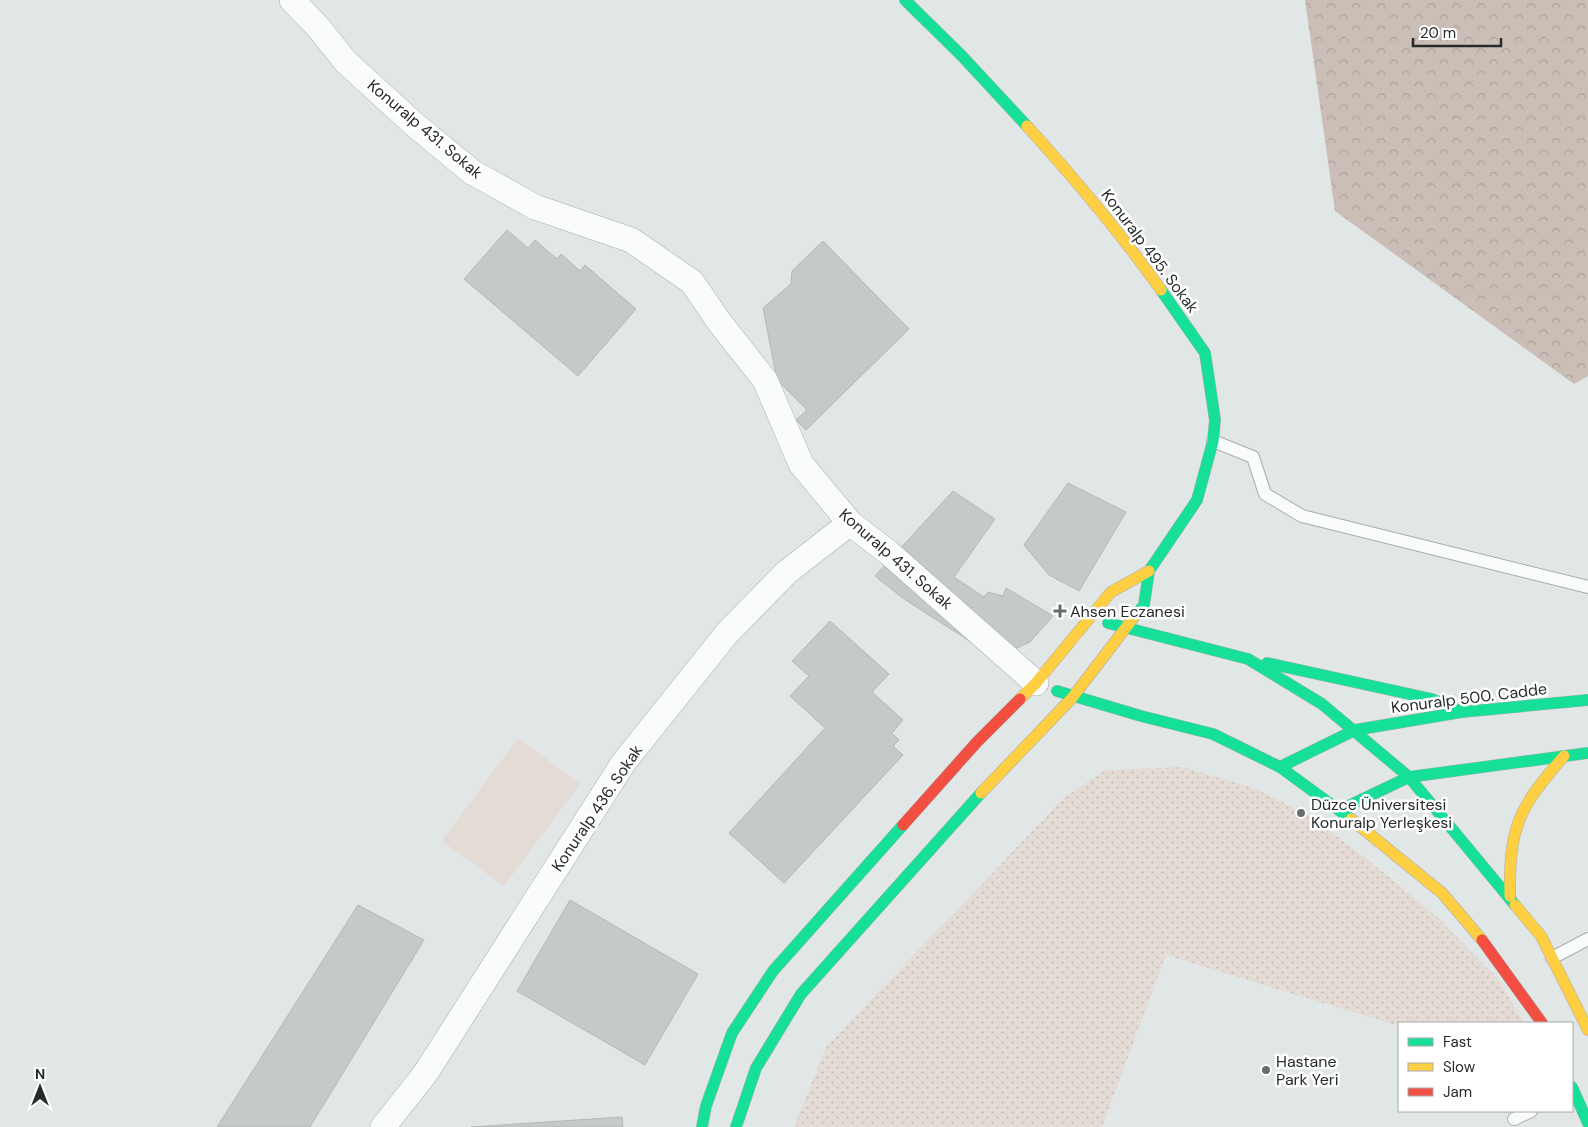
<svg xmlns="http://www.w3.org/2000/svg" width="1588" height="1127" viewBox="0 0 1588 1127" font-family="'DM Sans',sans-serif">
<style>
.grass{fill:url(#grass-dots)}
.forest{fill:url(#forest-crowns)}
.pitch{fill:#e4dbd5}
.building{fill:#c5c9ca;stroke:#b4b8b9}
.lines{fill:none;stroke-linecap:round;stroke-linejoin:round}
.lane-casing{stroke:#a9adae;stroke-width:14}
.street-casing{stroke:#a9adae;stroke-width:26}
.fast-casing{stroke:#a9adae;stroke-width:12}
.slow-casing{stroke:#a9adae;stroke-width:12}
.jam-casing{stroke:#a9adae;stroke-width:12}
.lane{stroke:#fafbfb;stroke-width:12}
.street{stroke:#fafbfb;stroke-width:25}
.fast{stroke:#16e098;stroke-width:11}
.slow{stroke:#ffcf43;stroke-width:11}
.jam{stroke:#f24e42;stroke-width:11}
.poi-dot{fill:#686c6d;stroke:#fff;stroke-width:2}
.labels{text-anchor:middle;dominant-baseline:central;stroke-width:5;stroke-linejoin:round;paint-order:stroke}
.street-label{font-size:16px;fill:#272b2b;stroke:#fff}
.poi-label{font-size:16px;fill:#272b2b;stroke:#fff;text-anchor:start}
</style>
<defs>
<pattern id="grass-dots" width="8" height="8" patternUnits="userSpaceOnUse" patternTransform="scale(1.25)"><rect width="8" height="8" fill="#e4dbd5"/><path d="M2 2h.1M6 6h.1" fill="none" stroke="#c4bcb7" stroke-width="1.8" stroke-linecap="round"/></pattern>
<pattern id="forest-crowns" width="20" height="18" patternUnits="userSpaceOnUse" patternTransform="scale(1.25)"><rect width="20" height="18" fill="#cabeb6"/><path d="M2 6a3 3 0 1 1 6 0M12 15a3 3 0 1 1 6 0" fill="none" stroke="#aea39d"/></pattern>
</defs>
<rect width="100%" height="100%" fill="#e1e6e7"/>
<polygon class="grass" points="1183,767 1256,789 1308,815 1371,862 1436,916 1499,980 1524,1023 1399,1023 1399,1026 1166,955 1102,1127 794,1127 826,1047 1064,798 1105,770"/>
<polygon class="forest" points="1305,0 1588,0 1588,376 1574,384 1335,211"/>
<polygon class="pitch" points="518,738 580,784 504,886 442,841"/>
<g class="building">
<polygon points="507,230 528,248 535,240 557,259 561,254 580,271 585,265 636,309 578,376 464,279"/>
<polygon points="823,241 909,329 806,430 796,420 807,410 777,380 763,308 791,284 792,271"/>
<polygon points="1068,483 1126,512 1079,591 1049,575 1024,545"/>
<polygon points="953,491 995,519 954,577 984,597 988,592 1003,596 1006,588 1053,616 1030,642 1017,648 979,647 904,599 875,576"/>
<polygon points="830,621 889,674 872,692 903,720 892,733 899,740 893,746 903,755 784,883 729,833 825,728 790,696 809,676 792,661"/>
<polygon points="570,900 698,974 645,1065 517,991"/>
<polygon points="358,905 424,940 310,1127 217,1127"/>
<polygon points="622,1117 623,1127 471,1127"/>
</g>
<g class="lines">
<defs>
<g id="lane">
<polyline points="1213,441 1253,457 1265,494 1302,516 1588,587"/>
<polyline points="1552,958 1588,939"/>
<polyline points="1514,1119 1531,1111"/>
</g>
<g id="street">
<polyline points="292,0 318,27 346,62 415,125 472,172 535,207 631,240 692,282 720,323 765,380 801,464 850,523 889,553 1036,683"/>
<polyline points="383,1127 425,1074 624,762 728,632 787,572 850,523"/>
</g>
<g id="fast">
<polyline points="905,0 962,56 1027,126"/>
<polyline points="1134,617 1144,605 1149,571 1197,500 1213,441 1215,420 1205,353 1161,290"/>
<polyline points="1108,623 1248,659 1322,704 1409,777 1515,905"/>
<polyline points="1267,663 1432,699 1462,712"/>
<polyline points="1057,691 1141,716 1213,734 1280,767 1351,819"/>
<polyline points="1280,767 1355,730 1462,712 1588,700"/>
<polyline points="1340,810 1409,777 1588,753"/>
<polyline points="1572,1087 1588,1123"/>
<polyline points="702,1127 706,1106 732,1033 773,971 903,825"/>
<polyline points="736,1127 756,1068 801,994 981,793"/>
</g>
<g id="slow">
<path d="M1027,126C1074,178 1120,232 1161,290"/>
<polyline points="1020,699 1036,683 1111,592 1149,571"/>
<polyline points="981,793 1072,698 1134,617"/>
<polyline points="1351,819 1442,893 1482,940"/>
<path d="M1510,896C1509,825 1519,808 1564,756"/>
<polyline points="1515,905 1541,936 1588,1030"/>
</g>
<g id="jam">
<polyline points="903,825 977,742 1020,699"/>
<polyline points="1482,940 1542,1023"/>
</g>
</defs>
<use href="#lane" class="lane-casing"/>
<use href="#street" class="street-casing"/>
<use href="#fast" class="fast-casing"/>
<use href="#slow" class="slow-casing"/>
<use href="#jam" class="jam-casing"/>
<use href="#lane" class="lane"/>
<use href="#street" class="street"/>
<use href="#fast" class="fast"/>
<use href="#slow" class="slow"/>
<use href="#jam" class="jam"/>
</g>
<g class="poi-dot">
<path d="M1057.5 603.5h5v5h5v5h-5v5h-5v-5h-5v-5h5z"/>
<circle cx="1301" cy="813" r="5"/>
<circle cx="1266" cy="1070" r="5"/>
</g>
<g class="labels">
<g class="street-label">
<text transform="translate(425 129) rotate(40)">Konuralp 431. Sokak</text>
<text transform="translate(1150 251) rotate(53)">Konuralp 495. Sokak</text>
<text transform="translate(896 559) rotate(41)">Konuralp 431. Sokak</text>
<text transform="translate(1469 698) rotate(-7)">Konuralp 500. Cadde</text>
<text transform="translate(597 808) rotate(-56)">Konuralp 436. Sokak</text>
</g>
<g class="poi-label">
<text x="1070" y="611">Ahsen Eczanesi</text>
<text x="1311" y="804">Düzce Üniversitesi<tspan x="1311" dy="18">Konuralp Yerleşkesi</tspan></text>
<text x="1276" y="1061">Hastane<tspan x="1276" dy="18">Park Yeri</tspan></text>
</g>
</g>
<rect x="1398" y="1022" width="175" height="90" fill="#ffffff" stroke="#a9aaaa"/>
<rect x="1408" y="1038" width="25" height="8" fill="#16e098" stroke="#a9aaaa"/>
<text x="1443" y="1047" font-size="15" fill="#272b2b">Fast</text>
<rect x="1408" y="1063" width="25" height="8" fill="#ffcf43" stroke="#a9aaaa"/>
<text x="1443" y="1072" font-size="15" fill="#272b2b">Slow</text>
<rect x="1408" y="1088" width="25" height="8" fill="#f24e42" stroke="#a9aaaa"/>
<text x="1443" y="1097" font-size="15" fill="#272b2b">Jam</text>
<g transform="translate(40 1087)" stroke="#ffffff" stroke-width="4" paint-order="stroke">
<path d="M0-4L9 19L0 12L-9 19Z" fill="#272b2b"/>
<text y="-8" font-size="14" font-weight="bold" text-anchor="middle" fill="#272b2b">N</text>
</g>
<path d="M1413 38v8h88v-8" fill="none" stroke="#272b2b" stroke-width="2.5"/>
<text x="1420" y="38" font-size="15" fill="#272b2b" stroke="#ffffff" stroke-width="4" paint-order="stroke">20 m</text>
</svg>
